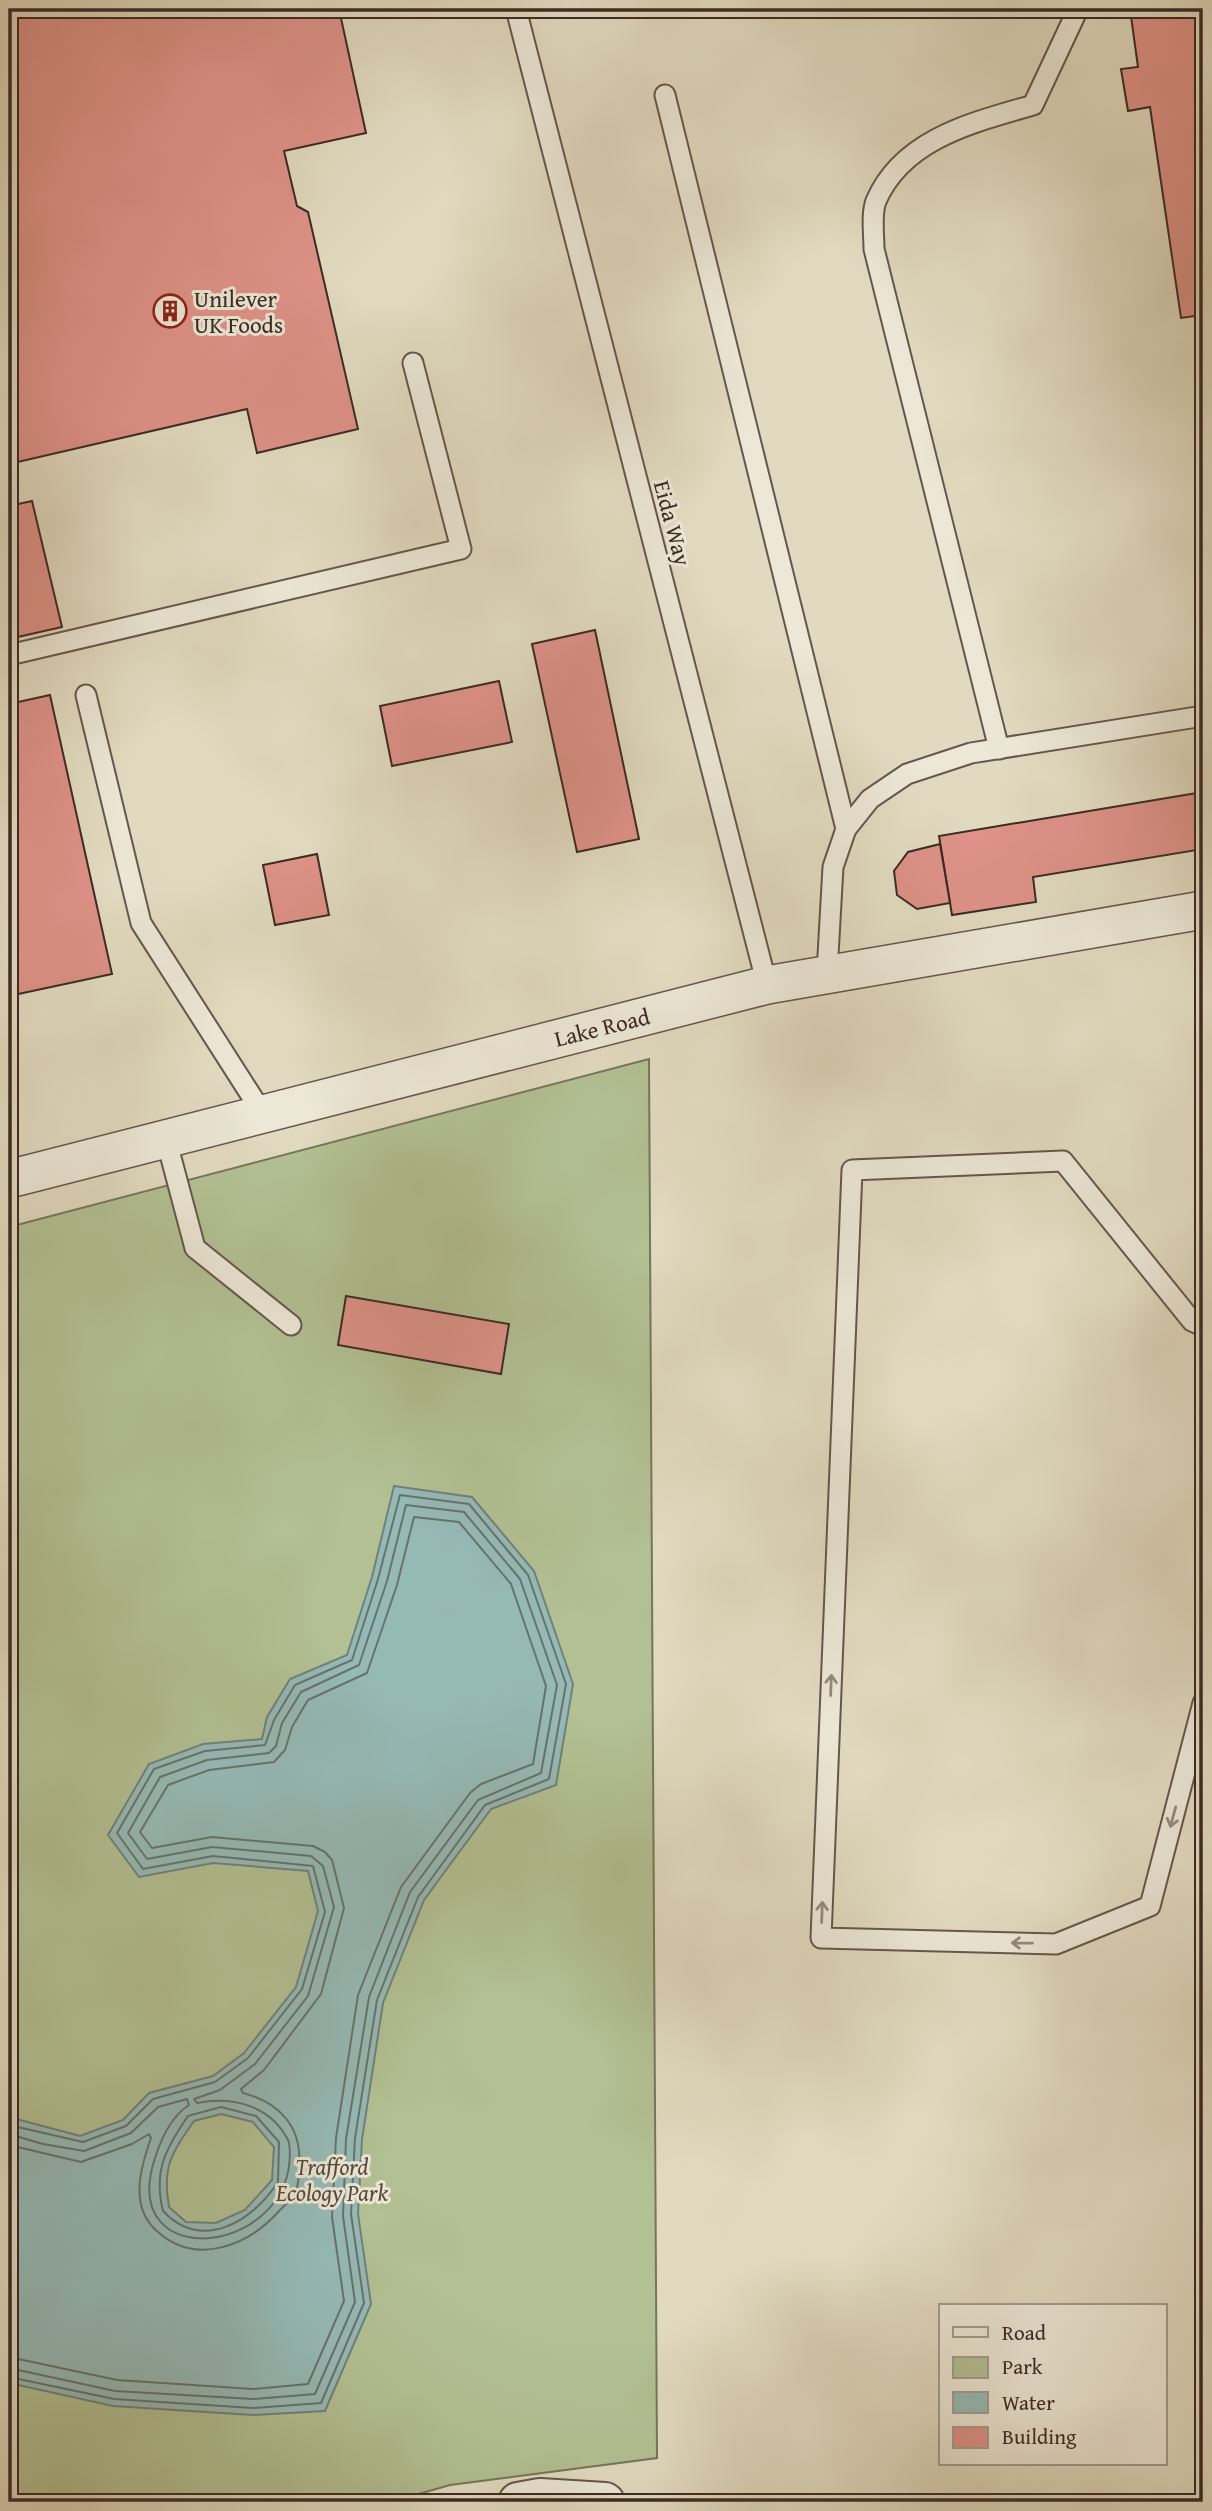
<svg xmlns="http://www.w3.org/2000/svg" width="1212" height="2511" viewBox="0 0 1212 2511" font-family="'Gentium Book Plus',serif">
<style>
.green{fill:#b2c093;stroke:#76765c;stroke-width:2}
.water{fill:#95bab6;stroke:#71817c;stroke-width:2;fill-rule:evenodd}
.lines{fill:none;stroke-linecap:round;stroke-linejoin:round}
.shore{stroke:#68726e;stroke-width:2}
.building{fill:#de9288;stroke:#3b2b25;stroke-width:2}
.service-casing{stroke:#64574c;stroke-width:23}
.minor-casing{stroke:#64574c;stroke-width:40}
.tertiary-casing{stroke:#64574c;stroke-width:42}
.service{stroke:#ece7d6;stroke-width:19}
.minor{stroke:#ece7d6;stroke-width:37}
.tertiary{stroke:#ece7d6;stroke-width:38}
.oneway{stroke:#94897e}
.labels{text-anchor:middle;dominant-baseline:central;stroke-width:6;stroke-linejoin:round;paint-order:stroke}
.poi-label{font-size:23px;fill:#3b2b25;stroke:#ece7d6;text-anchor:start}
.street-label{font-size:23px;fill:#3b2b25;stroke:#ece7d6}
.park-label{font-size:23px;font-style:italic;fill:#53493b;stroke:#ece7d6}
</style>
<rect width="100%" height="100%" fill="#e1dac0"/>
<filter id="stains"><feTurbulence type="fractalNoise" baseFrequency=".00286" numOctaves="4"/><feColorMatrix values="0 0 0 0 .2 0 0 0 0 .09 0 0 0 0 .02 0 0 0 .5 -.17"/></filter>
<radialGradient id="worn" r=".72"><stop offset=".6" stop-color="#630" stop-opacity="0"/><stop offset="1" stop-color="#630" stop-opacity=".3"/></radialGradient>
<polygon class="green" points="649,1059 657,2458 450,2485 391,2502 9,2502 9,1227"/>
<path class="water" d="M394,1486L472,1497L534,1571L573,1684L556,1785L491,1809L424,1900L383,2003L362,2139L358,2214L371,2304L325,2411L253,2415L113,2406L9,2383V2117L80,2136L123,2120L149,2093L213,2076L244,2053L296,1987L318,1911L308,1871L213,1863L139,1877L108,1835L149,1764L203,1744L262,1739L267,1717L290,1679L347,1655L372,1577ZM221,2114L253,2122L274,2147L272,2180L245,2210L216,2223L186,2222L169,2207C162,2167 171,2154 194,2121Z"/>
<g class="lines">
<g class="shore">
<path d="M221,2107L256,2116L279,2142L278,2182C252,2222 202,2252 163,2211C153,2171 166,2148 188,2116Z"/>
<polyline points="9,2125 83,2142 126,2126 153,2099 215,2082 248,2058 302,1989 325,1912 313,1866 213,1856 143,1869 117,1833 154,1769 205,1751 265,1745 274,1720 295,1685 352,1660 378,1579 400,1495 469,1504 528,1575 566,1684 549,1779 485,1805 418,1897 377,2000 355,2138 351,2214 364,2303 321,2403 253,2408 114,2399 9,2377"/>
<path d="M9,2134L43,2144L84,2151L131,2133L158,2107L187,2099L189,2105C172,2116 161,2139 155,2158C115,2279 303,2255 289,2142C272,2106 234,2096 197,2103L194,2099L220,2090L255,2064L308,1996L334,1907L323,1866L311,1856L212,1847L147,1859L128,1833L160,1777L207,1760L269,1753L276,1746L282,1723L301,1692L359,1665L387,1581L406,1505L464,1512L520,1579L557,1685L541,1773L478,1800L410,1892L369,1997L346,2139L343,2216L355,2302L315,2394L253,2399L115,2391L9,2368"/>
<path d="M9,2145L81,2162L132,2144L149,2134L151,2138C140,2169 129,2208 158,2232C196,2266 248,2246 279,2211C285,2205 292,2199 296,2191C299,2183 299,2173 299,2164C302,2126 278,2102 243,2093L241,2089L264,2070L321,1994L344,1908L332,1860L325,1852L313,1846L212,1837L152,1848L140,1832L168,1785L209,1770L274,1762L285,1750L292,1727L308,1700L367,1673L397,1585L414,1517L459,1522L511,1584L546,1686L533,1764L481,1784L470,1793L401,1887L358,1995L336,2138L332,2217L344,2301L308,2384L253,2389L117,2380L9,2357"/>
</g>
</g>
<g class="building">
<polygon points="9,9 339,9 366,133 284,151 297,206 308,212 358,429 257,453 247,409 9,464"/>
<polygon points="1130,9 1203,9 1203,315 1181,318 1150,107 1128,111 1121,69 1138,67"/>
<polygon points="32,501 62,627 9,639 9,506"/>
<polygon points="595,630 639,839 577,852 532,644"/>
<polygon points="499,681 512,742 392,766 380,706"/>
<polygon points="50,695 112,974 9,996 9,704"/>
<polygon points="1203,792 1203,849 1033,877 1036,902 952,915 939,836"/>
<polygon points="940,844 950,903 917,909 897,895 894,871 908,852"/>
<polygon points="317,854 329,915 275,925 263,865"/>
<polygon points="346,1296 509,1324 501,1374 338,1345"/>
</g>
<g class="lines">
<defs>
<g id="service">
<polyline points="516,9 767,985"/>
<polyline points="665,95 846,829"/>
<polyline points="9,655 461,549 413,363"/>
<polyline points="86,695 141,923 263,1114"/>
<path d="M999,749L874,249C874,235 871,214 876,201C903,138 975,122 1033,105L1078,9"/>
<polyline points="827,973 833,867 846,829 870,799 907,774 971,753 1203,716"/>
<polyline points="166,1139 195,1248 291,1325"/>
<polyline points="1203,1326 1192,1321 1063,1161 852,1170 821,1938 1056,1944 1150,1906 1203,1703"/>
</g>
<polyline id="minor" points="9,1179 767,985 1203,910"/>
<polyline id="tertiary" points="518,2502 540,2498 605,2502"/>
</defs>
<use href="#service" class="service-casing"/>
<use href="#minor" class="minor-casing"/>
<use href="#tertiary" class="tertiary-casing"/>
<use href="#service" class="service"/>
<use href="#minor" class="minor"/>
<use href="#tertiary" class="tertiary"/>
</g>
<defs><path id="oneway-shaft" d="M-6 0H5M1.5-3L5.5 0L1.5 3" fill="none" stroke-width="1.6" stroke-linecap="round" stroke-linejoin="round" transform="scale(1.75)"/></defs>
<g class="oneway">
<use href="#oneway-shaft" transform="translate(831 1685) rotate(-88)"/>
<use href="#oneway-shaft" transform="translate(1173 1817) rotate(105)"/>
<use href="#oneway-shaft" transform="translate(822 1912) rotate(-88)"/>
<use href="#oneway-shaft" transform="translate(1022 1943) rotate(-179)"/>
</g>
<defs>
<symbol id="building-ring" viewBox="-11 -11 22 22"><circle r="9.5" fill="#ece7d6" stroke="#8f2418" stroke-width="1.5"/><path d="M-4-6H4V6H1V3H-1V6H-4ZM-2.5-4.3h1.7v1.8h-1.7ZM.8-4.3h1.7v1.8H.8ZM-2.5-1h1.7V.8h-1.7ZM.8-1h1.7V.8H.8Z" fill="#8f2418"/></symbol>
</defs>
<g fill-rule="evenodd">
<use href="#building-ring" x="151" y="292" width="38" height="38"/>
</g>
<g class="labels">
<g class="poi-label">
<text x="194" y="298">Unilever<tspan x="194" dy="26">UK Foods</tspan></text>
</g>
<g class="street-label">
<text transform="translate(673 523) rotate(75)">Eida Way</text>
<text transform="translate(602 1027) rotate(-14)">Lake Road</text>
</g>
<g class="park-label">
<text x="332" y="2166">Trafford<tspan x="332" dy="26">Ecology Park</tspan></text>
</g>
</g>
<rect width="1212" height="2511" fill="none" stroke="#e1dac0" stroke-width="35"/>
<rect x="10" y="10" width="1191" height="2490" fill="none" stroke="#3b2b25" stroke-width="3.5"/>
<rect x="18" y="18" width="1177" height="2476" fill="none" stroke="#3b2b25" stroke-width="2"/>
<rect x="939" y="2304" width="228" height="161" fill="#ece7d6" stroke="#a59c8f" stroke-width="2"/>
<rect x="953" y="2327" width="35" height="10" fill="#ece7d6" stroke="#a59c8f" stroke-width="2"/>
<text x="1002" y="2340" font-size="21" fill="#3b2b25">Road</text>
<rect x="953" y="2357" width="35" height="21" fill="#b2c093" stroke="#a59c8f" stroke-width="2"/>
<text x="1002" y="2374" font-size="21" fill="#3b2b25">Park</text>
<rect x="953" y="2392" width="35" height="21" fill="#95bab6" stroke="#a59c8f" stroke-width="2"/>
<text x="1002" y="2410" font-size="21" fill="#3b2b25">Water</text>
<rect x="953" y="2427" width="35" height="21" fill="#de9288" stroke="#a59c8f" stroke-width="2"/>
<text x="1002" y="2444" font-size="21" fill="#3b2b25">Building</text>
<rect width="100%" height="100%" filter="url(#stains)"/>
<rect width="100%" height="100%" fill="url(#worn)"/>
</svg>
